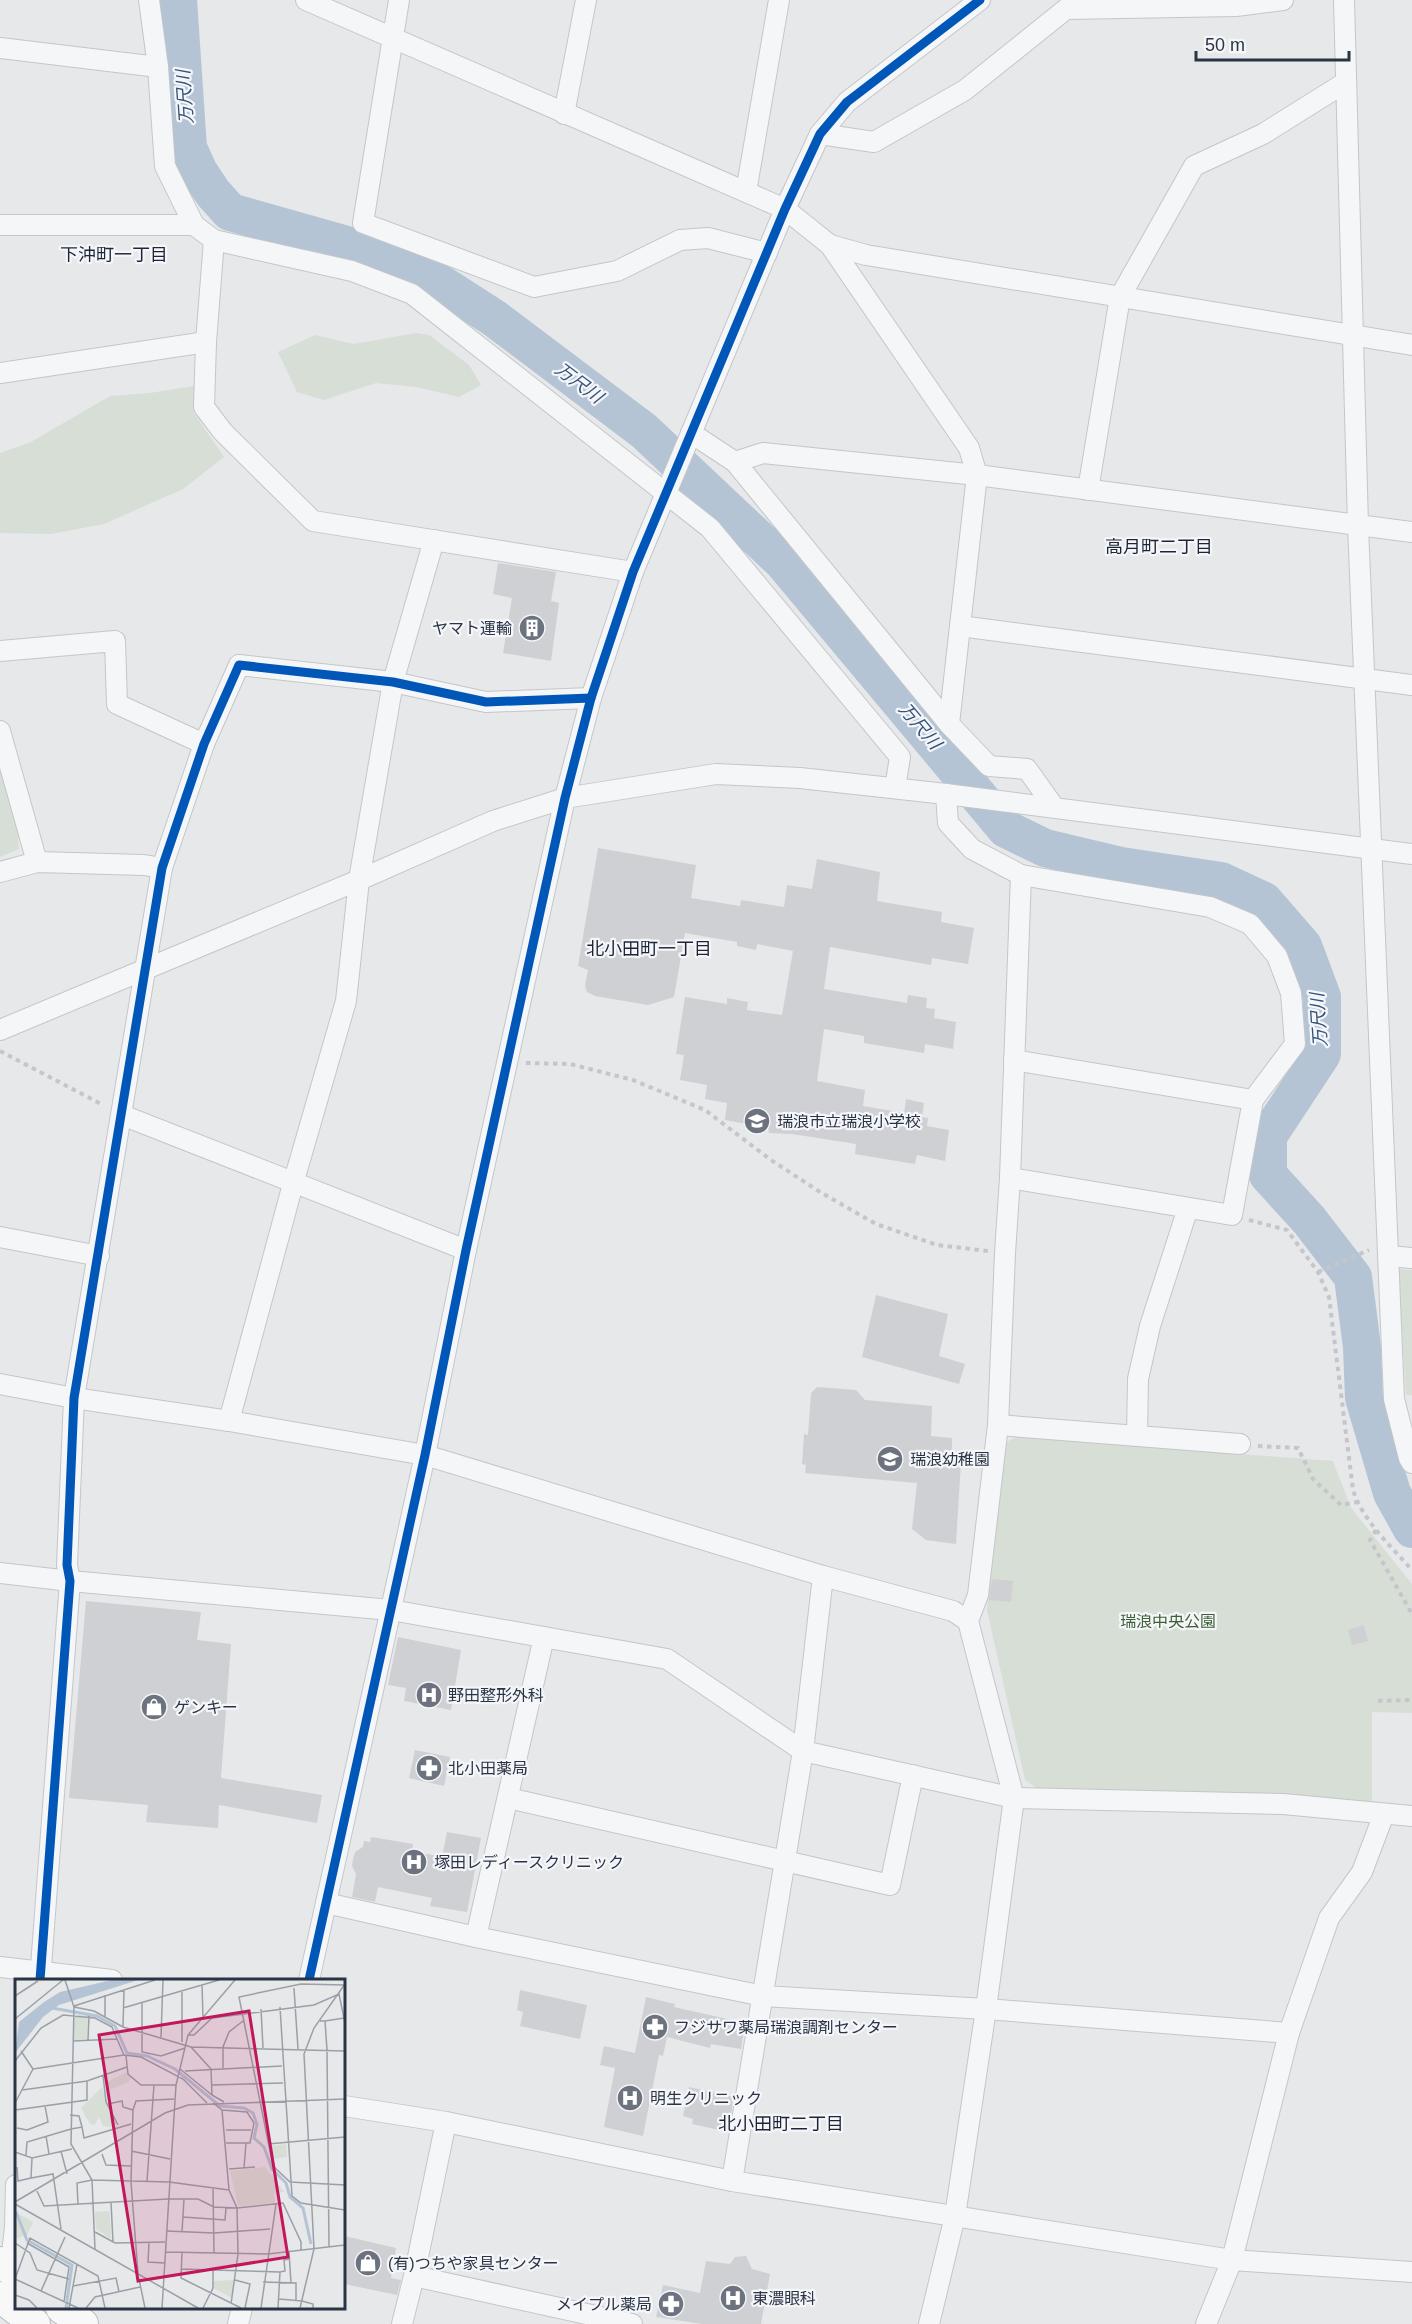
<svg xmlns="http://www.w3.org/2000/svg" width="1412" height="2324" viewBox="0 0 1412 2324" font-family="Arial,'Noto Sans JP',sans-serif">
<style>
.green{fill:#d6ded6}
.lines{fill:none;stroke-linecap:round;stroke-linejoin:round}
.river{stroke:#b4c4d5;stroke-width:38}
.building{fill:#ced0d3}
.minor-casing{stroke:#c4c6c8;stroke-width:22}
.highway-casing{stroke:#b8bbbf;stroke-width:32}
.path{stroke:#c5c6ca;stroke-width:4;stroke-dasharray:4.5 4.5;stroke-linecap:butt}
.minor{stroke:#f5f6f7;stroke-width:20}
.highway{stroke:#f8f8f8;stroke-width:30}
.cycleway-casing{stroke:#f4f6f9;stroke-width:13}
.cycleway{stroke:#0057b8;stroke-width:9}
.labels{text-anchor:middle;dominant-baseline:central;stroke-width:4.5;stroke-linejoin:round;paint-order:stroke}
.poi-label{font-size:16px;fill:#2b3445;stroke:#f4f6f9;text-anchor:start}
.park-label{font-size:16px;fill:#3f6138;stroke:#f4f6f9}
.water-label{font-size:18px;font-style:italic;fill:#34527a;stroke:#f4f6f9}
.neighbourhood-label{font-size:18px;fill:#1d2536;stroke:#f4f6f9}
.inset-river{fill:none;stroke:#b4c4d5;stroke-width:3}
.inset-road{fill:none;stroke:#9ba0a8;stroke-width:1.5}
.view{fill:#c2185b;fill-opacity:0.15;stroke:#c2185b;stroke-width:3}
.inset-edge{fill:none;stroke:#2b3445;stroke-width:3}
</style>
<rect width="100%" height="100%" fill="#e6e8ea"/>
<g class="green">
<polygon points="416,333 429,335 469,365 481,385 459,397 416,387 376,383 324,400 297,392 278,352 315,335 354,344"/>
<polygon points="194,386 194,413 224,457 183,489 104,524 51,534 0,533 0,453 31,442 110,396 150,393"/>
<polygon points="0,762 16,809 19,849 0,857"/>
<polygon points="1398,1269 1412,1270 1412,1395 1406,1395"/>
<polygon points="1015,1437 1333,1461 1351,1508 1412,1584 1412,1713 1372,1712 1372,1802 1270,1795 1041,1791 1025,1780 987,1610 1004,1444"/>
</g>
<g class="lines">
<polyline class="river" points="178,0 188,148 199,172 213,193 230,212 407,262 494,318 644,431 783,562 1006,829 1045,848 1121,866 1221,881 1264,901 1303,946 1322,997 1322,1054 1268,1136 1268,1175 1309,1220 1353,1277 1362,1347 1364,1398 1392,1493 1412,1529"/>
</g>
<g class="building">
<polygon points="498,563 556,572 551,601 559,603 551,661 503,653 512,598 493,594"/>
<polygon points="598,848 696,865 691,898 740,906 741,900 784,907 787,885 812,889 817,859 880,872 877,901 942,912 941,922 974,928 968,964 932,958 931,965 830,947 824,989 907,1003 908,995 927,998 926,1008 935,1009 934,1018 956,1022 953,1049 925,1044 924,1053 864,1043 864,1036 824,1029 817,1081 865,1090 863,1106 904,1113 906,1099 924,1103 922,1117 928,1118 927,1126 949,1130 945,1161 917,1155 915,1164 855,1154 856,1144 792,1134 769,1133 768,1128 725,1120 727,1103 705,1099 707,1085 680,1080 684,1055 676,1054 685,997 727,1004 727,998 748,1002 747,1010 782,1015 793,951 757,944 756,950 737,946 737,942 685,933 674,997 648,1005 595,996 587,992 585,986 588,970 578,966"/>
<polygon points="876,1295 948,1314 939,1356 965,1364 959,1384 862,1357"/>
<polygon points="817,1387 856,1390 865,1400 932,1406 931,1436 952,1438 952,1461 961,1462 956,1544 926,1540 912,1529 917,1483 805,1473 806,1465 802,1464 804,1434 808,1435 811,1393"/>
<polygon points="992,1579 1013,1581 1011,1602 989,1600"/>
<polygon points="86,1601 201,1612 197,1640 231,1644 221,1778 322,1795 317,1823 219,1805 218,1828 146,1822 148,1805 69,1798"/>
<polygon points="1364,1625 1368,1641 1352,1645 1348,1630"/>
<polygon points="398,1637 461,1650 451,1710 404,1701 406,1688 388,1685"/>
<polygon points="415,1750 450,1757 444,1786 409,1778"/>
<polygon points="447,1832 481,1838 467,1912 430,1906 432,1898 378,1887 375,1902 352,1897 356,1874 352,1866 353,1859 355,1852 363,1847 364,1841 370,1842 371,1837 413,1844 412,1851 442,1857"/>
<polygon points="520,1990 587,2005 580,2039 520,2026 523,2012 517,2010"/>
<polygon points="646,1997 675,2004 674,2007 745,2023 741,2049 711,2044 710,2048 667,2037 663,2056 659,2055 643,2136 604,2127 615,2068 600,2065 604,2046 635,2053"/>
<polygon points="689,2087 734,2097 728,2132 692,2124 693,2119 683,2116"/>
<polygon points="344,2236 396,2248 391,2278 401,2280 397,2295 344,2284"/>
<polygon points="746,2256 752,2269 770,2274 761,2324 702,2324 656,2317 663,2285 700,2293 706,2261 730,2264 735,2257"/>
</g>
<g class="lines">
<defs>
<g id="minor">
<polyline points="149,0 158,67"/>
<polyline points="306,0 785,209 830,245 969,448 977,475 949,724 989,766 1027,769 1054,807"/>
<polyline points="399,0 363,223 534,287 617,271 680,240 708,238 767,253"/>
<polyline points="1344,0 1358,526 1394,1399 1409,1458 1412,1463"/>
<polyline points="0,48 158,67 165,166 194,225 214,240 352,271 412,294 710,528 900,757 895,788"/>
<polyline points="564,114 586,0"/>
<polyline points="820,134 874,142 965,90 1066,9 1236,6 1283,0"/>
<polyline points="746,192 779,0"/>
<polyline points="0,225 194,225"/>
<polyline points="214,240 206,342 204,407 223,432 313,521 633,572"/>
<polyline points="830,245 866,255 1412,345"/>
<polyline points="0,373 206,342"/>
<polyline points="691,433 735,462 949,724"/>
<polyline points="735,462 763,453 977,475 1412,532"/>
<polyline points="1088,490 1120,297 1194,166 1263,134 1346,82"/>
<polyline points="960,626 1412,685"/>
<polyline points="0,651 115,641 117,704 204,744"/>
<polyline points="0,731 37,862"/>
<polyline points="0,872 37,862 144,865 162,868"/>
<polyline points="0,1030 359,880 493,821 565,798 716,774 800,778 946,794 1412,854"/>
<polyline points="1014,1060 1253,1100"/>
<polyline points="122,1115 466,1250"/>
<polyline points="1010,1178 1232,1215 1253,1100 1295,1044 1291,993 1277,956 1250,924 1210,907 1021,875"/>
<polyline points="0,1237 99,1256"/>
<polyline points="1389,1256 1412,1258"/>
<polyline points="0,1384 74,1398 229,1421 425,1455 823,1576 953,1611 968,1621"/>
<polyline points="229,1421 293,1184 346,1001 359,880 393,682 434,540"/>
<polyline points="998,1425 1240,1444"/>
<polyline points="1137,1436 1138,1379 1150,1326 1188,1208"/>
<polyline points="0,1573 70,1581 391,1610 667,1659 803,1751 1014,1798 1283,1804 1412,1816"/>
<polyline points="508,1798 890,1885 913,1775"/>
<polyline points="326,1903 476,1937 763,1996 986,2009 1289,2033"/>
<polyline points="476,1937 544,1637"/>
<polyline points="0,1967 112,1980"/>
<polyline points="40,1980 70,1581 67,1565 74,1398 162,868 204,744 239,665 393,682 486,702 591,698"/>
<polyline points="309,1980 425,1455 466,1250 565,798 591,698 633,572 785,209 820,134 847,102 980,0"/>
<polyline points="344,2106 446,2122 732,2181 1232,2260 1412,2272"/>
<polyline points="732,2181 803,1751 823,1576"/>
<polyline points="10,2270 15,2228 16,2185"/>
<polyline points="414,2276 632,2324"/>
<polyline points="238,2324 242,2308"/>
<polyline points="402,2324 414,2276 446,2122"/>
<polyline points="929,2324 955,2216 986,2009 1014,1798 968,1621 978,1595 998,1425 1005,1253 1010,1178 1021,875 972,849 948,823 946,794"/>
<polyline points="1206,2324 1232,2260 1289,2033 1329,1918 1362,1872 1384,1814"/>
</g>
<g id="highway">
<polyline points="0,2262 16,2274"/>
<polyline points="0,2297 35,2324"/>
<polyline points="61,2308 83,2324"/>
</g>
</defs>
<use href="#minor" class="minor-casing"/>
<use href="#highway" class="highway-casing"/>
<g class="path">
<polyline points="0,1051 103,1105"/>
<polyline points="526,1063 570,1064 633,1080 705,1110 771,1160 820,1192 876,1224 937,1245 988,1251"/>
<path d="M1249,1220L1287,1230L1318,1272L1329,1297L1353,1490C1363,1521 1390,1545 1412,1570"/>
<polyline points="1318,1272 1369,1250"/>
<polyline points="1258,1446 1298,1448 1313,1479 1341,1505 1357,1502"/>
<polyline points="1376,1530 1370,1540 1412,1614"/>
<polyline points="1378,1701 1412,1700"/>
</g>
<use href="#minor" class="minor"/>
<use href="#highway" class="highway"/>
<defs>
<g id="cycleway">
<polyline points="40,1980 70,1581 67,1565 74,1398 162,868 204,744 239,665 393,682 486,702 591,698"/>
<polyline points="309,1980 425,1455 466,1250 565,798 591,698 633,572 785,209 820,134 847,102 980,0"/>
</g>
</defs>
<use href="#cycleway" class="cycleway-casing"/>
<use href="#cycleway" class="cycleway"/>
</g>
<defs>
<symbol id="building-disc" viewBox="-11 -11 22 22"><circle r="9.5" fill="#6c737f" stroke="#f4f6f9"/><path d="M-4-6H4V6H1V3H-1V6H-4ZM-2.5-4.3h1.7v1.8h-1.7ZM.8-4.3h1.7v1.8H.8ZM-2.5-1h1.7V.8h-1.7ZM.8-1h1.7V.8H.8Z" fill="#fff"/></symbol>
<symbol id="school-disc" viewBox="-11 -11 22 22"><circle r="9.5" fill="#6c737f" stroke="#f4f6f9"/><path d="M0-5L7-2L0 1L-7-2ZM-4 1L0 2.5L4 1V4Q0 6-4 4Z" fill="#fff"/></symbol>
<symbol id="hospital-disc" viewBox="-11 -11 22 22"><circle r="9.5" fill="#6c737f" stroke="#f4f6f9"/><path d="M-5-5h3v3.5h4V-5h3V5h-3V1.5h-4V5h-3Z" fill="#fff"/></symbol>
<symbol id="shop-disc" viewBox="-11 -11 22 22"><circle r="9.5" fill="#6c737f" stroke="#f4f6f9"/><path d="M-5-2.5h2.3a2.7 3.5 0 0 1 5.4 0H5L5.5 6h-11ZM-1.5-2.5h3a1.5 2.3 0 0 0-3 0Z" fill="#fff"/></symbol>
<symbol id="pharmacy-disc" viewBox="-11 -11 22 22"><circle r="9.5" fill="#6c737f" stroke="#f4f6f9"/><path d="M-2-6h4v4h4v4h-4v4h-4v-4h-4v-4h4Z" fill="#fff"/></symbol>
</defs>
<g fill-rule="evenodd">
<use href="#building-disc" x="517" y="613" width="30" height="30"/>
<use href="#school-disc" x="742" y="1106" width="30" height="30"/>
<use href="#school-disc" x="875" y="1444" width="30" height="30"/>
<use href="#hospital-disc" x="414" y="1680" width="30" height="30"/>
<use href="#shop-disc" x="139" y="1692" width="30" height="30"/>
<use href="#pharmacy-disc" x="414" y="1753" width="30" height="30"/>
<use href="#hospital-disc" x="399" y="1847" width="30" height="30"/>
<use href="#pharmacy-disc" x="640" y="2012" width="30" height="30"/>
<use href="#hospital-disc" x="615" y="2083" width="30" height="30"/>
<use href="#shop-disc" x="353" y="2248" width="30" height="30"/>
<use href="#hospital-disc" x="718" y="2283" width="30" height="30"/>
<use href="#pharmacy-disc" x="656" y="2289" width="30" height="30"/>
</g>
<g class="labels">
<g class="poi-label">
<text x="512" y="628" text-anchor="end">ヤマト運輸</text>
<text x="777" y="1121">瑞浪市立瑞浪小学校</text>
<text x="910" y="1459">瑞浪幼稚園</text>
<text x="448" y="1695">野田整形外科</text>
<text x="174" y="1707">ゲンキー</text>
<text x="448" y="1768">北小田薬局</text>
<text x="434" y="1862">塚田レディースクリニック</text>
<text x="674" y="2027">フジサワ薬局瑞浪調剤センター</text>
<text x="650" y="2098">明生クリニック</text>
<text x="388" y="2263">(有)つちや家具センター</text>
<text x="752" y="2298">東濃眼科</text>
<text x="652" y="2304" text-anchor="end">メイプル薬局</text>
</g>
<g class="park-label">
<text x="1168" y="1621">瑞浪中央公園</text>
</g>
<g class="water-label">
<text transform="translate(185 97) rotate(-94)">万尺川</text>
<text transform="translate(579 383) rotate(37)">万尺川</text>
<text transform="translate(920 726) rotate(50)">万尺川</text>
<text transform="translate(1319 1020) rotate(-94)">万尺川</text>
</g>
<g class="neighbourhood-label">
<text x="114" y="255">下沖町一丁目</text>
<text x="1159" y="547">高月町二丁目</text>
<text x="649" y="949">北小田町一丁目</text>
<text x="781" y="2124">北小田町二丁目</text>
</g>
</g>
<g transform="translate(15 1979)">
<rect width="330" height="330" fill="#e6e8ea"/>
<path d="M59,36L73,37L72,60L59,61ZM111,93L116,100L112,104L92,112L91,104ZM87,108L101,145L96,148L88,147L84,138L80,146L75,145L66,129ZM271,165L272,178L257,180L254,167ZM250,188L269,213L259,214L260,224L223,227L215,192ZM93,232L95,235L96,260L81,250L80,233ZM2,234L18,243L12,256L0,260ZM220,301L217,319L198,309L199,302Z" fill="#d6ded6"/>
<path d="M97,1H123L44,26L28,38L0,74L4,43L29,23L45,13Z" fill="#b4c4d5"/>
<path class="inset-river" d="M37,29L82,37L100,47L112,74L132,77L160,90L205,127L229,129L238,134L242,145L239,159L249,168L257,190L271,204L275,218L288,229L296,265M1,233L12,261L57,286L51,329"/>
<path class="inset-road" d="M50,1L59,28L56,165L77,201L80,270M187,5L188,39M329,6L286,5L224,18L258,187L275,203L330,206M279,9L283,70M90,16V38M0,17L23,2M127,24V73L146,77L170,69M59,27L140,1M59,28L79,32L108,48L176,68L196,90L197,116L209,123M265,28L277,217L286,224L330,231M108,29L204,1M246,30L248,69M0,40L48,1M305,42H310L312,71L314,268M310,42L329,39M108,48L109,11M173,56H179L197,39L299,26L324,15L330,44M146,58L148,1M73,61L74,37M58,62L102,60L109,76M167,63V11M176,68L330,72M6,72L18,90M111,77L113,95L126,106H161M0,82L26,49L48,36L80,39L97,48L102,60M208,89V68L214,53L228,42M18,90L109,76L126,78L168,100L192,124M165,90L197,116M170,92L267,87M88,96L91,123L103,146M197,106L268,104M7,111L72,102L112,88M0,124L18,90M198,124L207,131L214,211L222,229L223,275L216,325M93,125L107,122L108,128L118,131M0,131L72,121V102M207,131L232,133L239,144L235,164H211M55,136L64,137L67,148M2,149L12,151L33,143L30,127M211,151H236M31,157L34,175M253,165L330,158M46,172L52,195M116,172L155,180M0,173L17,179L57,170M87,175L91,186L116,187M11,176L12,163L56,150L67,148L69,159L116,145M17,179L16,199L38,195L46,250M2,188L3,202L16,199M229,189L231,164M214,190L240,188M132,202L139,106M198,209L199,275M22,212L29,227L153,220H183L199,228L222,229L268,224L286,263V271M0,223L150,134L173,126L330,120M96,223L98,263M0,225L183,329M63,225L62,204L77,201L154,203L214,211M168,238L210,241L211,229M151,252L199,254L255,250M80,253L100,264L150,263M167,253L169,220M0,264L15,274L22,291L54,300M12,264L54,288L49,323M134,264L133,283L149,284M150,273L253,275L330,266M167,273L166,299L226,329M274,273L276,304M166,290L265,293L263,329M265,293L270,292L269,281L275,280M123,294L116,203L118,131L121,122L159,120M0,300L15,259L83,297L90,329M0,300L63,329M124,300L130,329M220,301L235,305L230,329M248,303L281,304V321M58,307L101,299L104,313M26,312L50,258M0,316L14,321L22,329M264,320L287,322L298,325V329M54,329L62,285M71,329L80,318L125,308M147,329L161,106L173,56L220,1M188,329L198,309V292M246,329L261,225M285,329L299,270L289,75L299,49L330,5"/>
<path class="view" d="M234,32L273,278L123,302L84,56Z"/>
<rect width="330" height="330" class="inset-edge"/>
</g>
<path d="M1196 51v9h153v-9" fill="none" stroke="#2b3445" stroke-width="3"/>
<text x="1205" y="51" font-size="18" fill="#2b3445" stroke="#f4f6f9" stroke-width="4.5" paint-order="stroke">50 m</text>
</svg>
